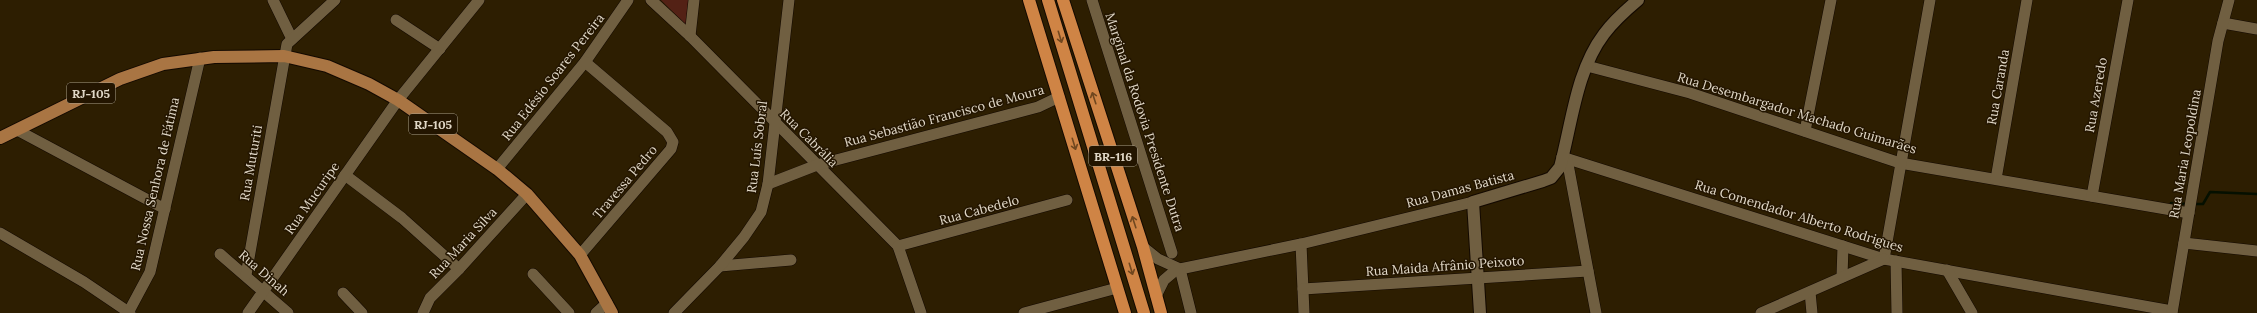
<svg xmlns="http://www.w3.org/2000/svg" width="2257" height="313" viewBox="0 0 2257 313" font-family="Lora,serif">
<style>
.green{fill:#532115}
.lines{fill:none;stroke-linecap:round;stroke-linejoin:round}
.stream{stroke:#051000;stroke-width:2.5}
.street-casing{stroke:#130900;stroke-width:12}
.secondary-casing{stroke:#130900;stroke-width:14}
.primary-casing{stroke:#130900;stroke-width:14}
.highway-casing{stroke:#130900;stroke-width:14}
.street{stroke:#705f41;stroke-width:11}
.secondary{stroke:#705f41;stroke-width:12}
.primary{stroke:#a97543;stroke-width:12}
.highway{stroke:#cf8445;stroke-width:12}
.oneway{stroke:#70471f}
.labels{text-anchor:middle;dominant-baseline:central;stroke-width:3;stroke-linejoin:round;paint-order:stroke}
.shield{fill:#231500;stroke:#a89e8b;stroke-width:1}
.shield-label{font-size:12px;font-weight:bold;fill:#e1d8c7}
.street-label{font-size:13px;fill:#e1d8c7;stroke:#231500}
</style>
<rect width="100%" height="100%" fill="#2d1e01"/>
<polygon class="green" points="661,0 690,0 687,26"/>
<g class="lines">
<g class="stream">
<polyline points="2171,203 2187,204"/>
<polyline points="2194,204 2203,204 2210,192 2257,194"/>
</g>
<defs>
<g id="street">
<polyline points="273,0 292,39"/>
<polyline points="651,0 690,36 898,246 921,313"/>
<polyline points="1092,0 1172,253"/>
<polyline points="396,20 440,49"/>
<polyline points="2223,23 2257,29"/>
<polyline points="690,36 694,0"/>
<polyline points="1587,66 1690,93 1900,163 2189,213"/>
<polyline points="17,130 165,209"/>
<polyline points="1805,131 1831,0"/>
<polyline points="1562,157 1884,259 2172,311"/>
<polyline points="1567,159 1596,313"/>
<polyline points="497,169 585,62 628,0"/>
<polyline points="345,175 402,218 459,269"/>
<polyline points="1996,179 2027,0"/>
<polyline points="768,184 817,165 1038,107 1059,97"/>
<polyline points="2092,196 2128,0"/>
<polyline points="0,233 84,282 130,313"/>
<polyline points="2184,243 2257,251"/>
<polyline points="1301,244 1304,313"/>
<polyline points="898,246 1067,200"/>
<polyline points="1143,247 1158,259 1180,269 1301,244 1473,202"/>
<polyline points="220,254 288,313"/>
<polyline points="580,255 671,149 673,142 667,132 585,62"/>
<polyline points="1884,259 1930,0"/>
<polyline points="1896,261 1897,313"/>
<polyline points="720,266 791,260"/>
<polyline points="1180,269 1191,313"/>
<polyline points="1947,270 1972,313"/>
<polyline points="533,274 569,313"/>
<polyline points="246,275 287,44 335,0"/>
<polyline points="1842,277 1843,246"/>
<polyline points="1303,289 1588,271"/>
<polyline points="1810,292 1812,313"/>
<polyline points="343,293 362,313"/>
<polyline points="1156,296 1164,280 1177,269"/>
<polyline points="128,313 150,272 200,58"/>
<polyline points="248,313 398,100 479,0"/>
<polyline points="423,313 430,298 459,269 527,194"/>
<polyline points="596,313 607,303"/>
<polyline points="674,313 720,266 744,237 761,212 768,184 789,0"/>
<polyline points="1024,313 1117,288"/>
<polyline points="1761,313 1884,259"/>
<polyline points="2172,313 2218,41 2229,0"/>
</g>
<path id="secondary" d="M1480,313L1473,202L1543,181L1551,178L1560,167C1572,123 1576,71 1604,34C1613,22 1626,10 1638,0"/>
<polyline id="primary" points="0,138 120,79 163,64 214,57 284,56 327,66 369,84 398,100 497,169 527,194 580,255 612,313"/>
<g id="highway">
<polyline points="1029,0 1125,313"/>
<polyline points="1048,0 1144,313"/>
<polyline points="1063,0 1143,247 1161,313"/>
</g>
</defs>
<use href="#street" class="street-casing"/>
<use href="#secondary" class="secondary-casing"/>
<use href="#primary" class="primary-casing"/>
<use href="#highway" class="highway-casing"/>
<use href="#street" class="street"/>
<use href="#secondary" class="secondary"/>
<use href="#primary" class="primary"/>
<use href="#highway" class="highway"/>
</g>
<defs><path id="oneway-shaft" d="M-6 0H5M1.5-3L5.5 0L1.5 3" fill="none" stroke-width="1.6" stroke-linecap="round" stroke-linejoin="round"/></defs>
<g class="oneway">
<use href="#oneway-shaft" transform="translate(1060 37) rotate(73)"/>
<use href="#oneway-shaft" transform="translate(1094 98) rotate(-108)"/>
<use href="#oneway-shaft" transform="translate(1074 144) rotate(73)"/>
<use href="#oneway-shaft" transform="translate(1134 222) rotate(-108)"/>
<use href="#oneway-shaft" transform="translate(1131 269) rotate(73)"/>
</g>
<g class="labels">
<g class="shield">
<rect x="67" y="83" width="48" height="20" rx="3"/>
<rect x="409" y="114" width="48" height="20" rx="3"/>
<rect x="1089" y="146" width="48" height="20" rx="3"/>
</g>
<g class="shield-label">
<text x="91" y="93">RJ-105</text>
<text x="433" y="124">RJ-105</text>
<text x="1113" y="156">BR-116</text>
</g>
<g class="street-label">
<text transform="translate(553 77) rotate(-52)">Rua Edésio Soares Pereira</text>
<text transform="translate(1998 87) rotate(-80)">Rua Caranda</text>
<text transform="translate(2096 95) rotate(-80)">Rua Azeredo</text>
<text transform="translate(1797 113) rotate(17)">Rua Desembargador Machado Guimarães</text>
<text transform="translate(944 116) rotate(-15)">Rua Sebastião Francisco de Moura</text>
<text transform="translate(1145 122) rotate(72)">Marginal da Rodovia Presidente Dutra</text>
<text transform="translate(809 138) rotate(45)">Rua Cabrália</text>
<text transform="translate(757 147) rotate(-83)">Rua Luís Sobral</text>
<text transform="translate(2185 154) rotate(-80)">Rua Maria Leopoldina</text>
<text transform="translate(251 163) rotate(-80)">Rua Muturiti</text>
<text transform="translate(625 182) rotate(-50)">Travessa Pedro</text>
<text transform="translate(155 184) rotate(-77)">Rua Nossa Senhora de Fátima</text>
<text transform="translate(1460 189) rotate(-15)">Rua Damas Batista</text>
<text transform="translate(312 198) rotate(-55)">Rua Mucuripe</text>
<text transform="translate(979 210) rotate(-15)">Rua Cabedelo</text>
<text transform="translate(1799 216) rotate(17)">Rua Comendador Alberto Rodrigues</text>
<text transform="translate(463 243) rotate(-47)">Rua Maria Silva</text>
<text transform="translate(1445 266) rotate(-4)">Rua Maida Afrânio Peixoto</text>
<text transform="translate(264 273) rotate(41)">Rua Dinah</text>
</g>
</g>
</svg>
